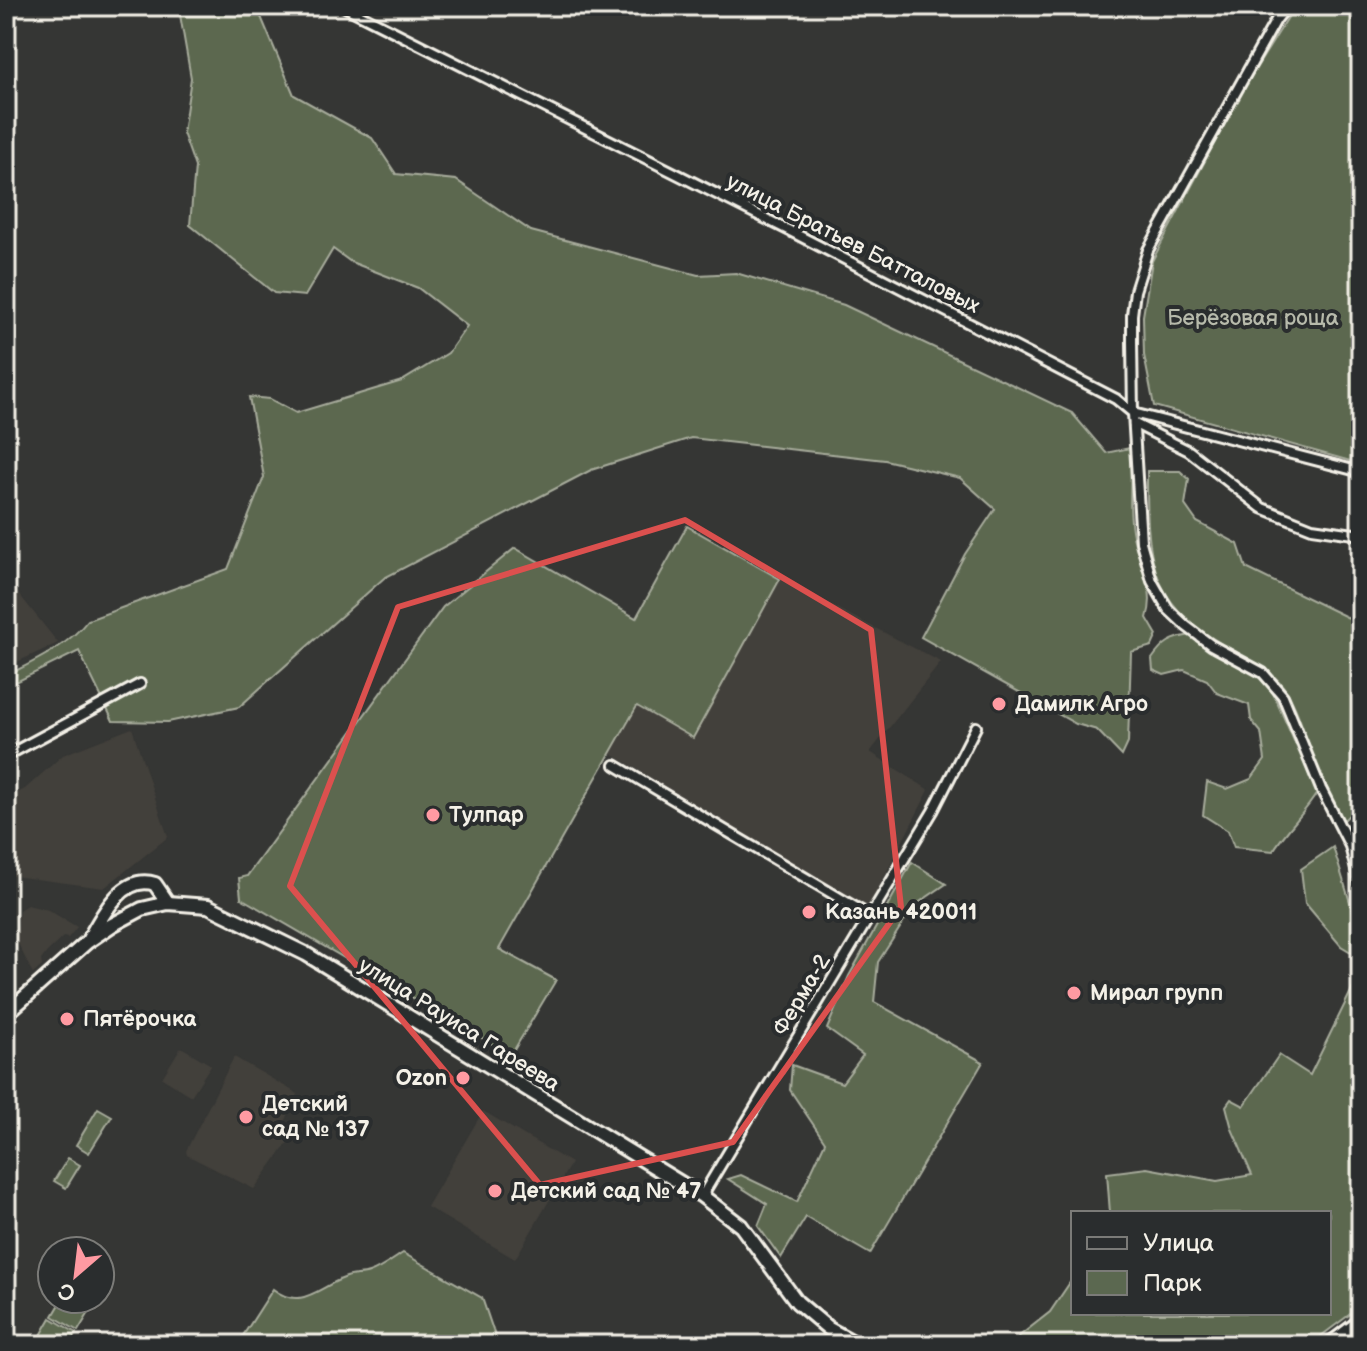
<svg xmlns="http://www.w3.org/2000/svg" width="1367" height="1351" viewBox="0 0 1367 1351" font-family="'Balsamiq Sans',sans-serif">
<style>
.built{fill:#43403b}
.green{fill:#5b6850;stroke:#a8ac9c;stroke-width:2}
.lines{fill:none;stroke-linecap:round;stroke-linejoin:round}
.street-casing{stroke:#f4f1e8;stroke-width:14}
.secondary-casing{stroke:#f4f1e8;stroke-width:18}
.street{stroke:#2a2d2e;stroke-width:8}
.secondary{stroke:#2a2d2e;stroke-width:12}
.marked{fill:none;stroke:#dc504e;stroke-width:6;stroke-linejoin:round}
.poi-dot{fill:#ff9aa2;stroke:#2a2d2e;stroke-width:3}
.labels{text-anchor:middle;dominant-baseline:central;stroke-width:8;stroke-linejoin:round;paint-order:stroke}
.street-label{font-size:22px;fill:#f4f1e8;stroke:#2a2d2e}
.park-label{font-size:22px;fill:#b7baab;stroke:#2a2d2e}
.poi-label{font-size:22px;font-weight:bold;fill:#f4f1e8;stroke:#2a2d2e;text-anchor:start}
</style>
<rect width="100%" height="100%" fill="#353634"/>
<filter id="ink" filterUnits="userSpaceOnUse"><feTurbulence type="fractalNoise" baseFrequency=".0125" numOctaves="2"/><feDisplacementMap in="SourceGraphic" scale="16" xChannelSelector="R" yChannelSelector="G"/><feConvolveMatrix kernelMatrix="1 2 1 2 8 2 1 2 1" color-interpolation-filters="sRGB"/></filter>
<g filter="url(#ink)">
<g class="built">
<polygon points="6,578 58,643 6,667"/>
<polygon points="780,579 941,662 870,752 929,790 868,908 610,753 637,706 693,737"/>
<polygon points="132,728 168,837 104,888 6,875 6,799 25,789 63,755"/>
<polygon points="27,905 48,910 77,927 68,938 63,937 47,952 41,960 42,966 33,974 16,939 19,910"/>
<polygon points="181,1047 211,1065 191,1096 162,1078"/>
<polygon points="234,1057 298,1094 283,1126 295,1133 254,1189 187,1155 186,1151"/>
<polygon points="483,1111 571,1163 515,1259 427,1207"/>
</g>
<g class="green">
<path d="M175,6H254L259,12L294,95L372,138L396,174L456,180L531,231L698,275L736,273L844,305L1072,413L1106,453L1130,448C1133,479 1126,513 1135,544C1142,570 1156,591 1147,618L1157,635L1152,646L1131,652L1128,743L1122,756L1097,730L1076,724L921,637L965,554L995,509L960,478L885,460L691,438L591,470L384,578L239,707L168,722L113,721L79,651L6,687V676C36,660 67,647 88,620L228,569L264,477L249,397L270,399L296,413L402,381L448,353L467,326L418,288L351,262L333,249L305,296L274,293L190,225L195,167L183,133L191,78L179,9Z"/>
<polygon points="1295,6 1361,6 1361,464 1154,406 1144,355 1143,316 1152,261 1242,91"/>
<path d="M1147,471H1180L1189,479L1185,505L1197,522L1238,544L1246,568L1361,624V814L1349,815L1343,821C1330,797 1320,773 1310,748C1302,727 1296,704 1283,686C1271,670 1240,654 1222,644C1146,601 1147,551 1147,471Z"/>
<polygon points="687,526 780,579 693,738 637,706 499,949 556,980 511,1055 241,898 239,878 247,876 443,607 515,548 636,618"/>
<path d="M1192,635L1269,684L1317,793C1304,814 1286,830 1273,851L1234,847L1228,831L1203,815L1207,782L1227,789L1251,779L1265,760L1261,732L1251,720L1249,705L1217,693L1207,680L1184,670L1164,675L1153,670L1152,659C1164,642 1171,638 1192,635Z"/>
<polygon points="1333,847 1361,938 1361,958 1341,946 1305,903 1301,869"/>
<polygon points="912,862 946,884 914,906 878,962 874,1002 983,1062 870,1254 806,1217 781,1258 758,1226 767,1204 728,1179 741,1175 797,1202 825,1142 790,1090 792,1065 842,1083 863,1055 827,1029 849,976"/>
<polygon points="1361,971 1361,1306 1309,1345 1008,1345 1050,1312 1073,1278 1073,1313 1329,1313 1329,1213 1110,1213 1107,1173 1147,1168 1217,1181 1252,1175 1232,1129 1226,1106 1231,1099 1244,1106 1279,1055 1310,1075"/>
<polygon points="98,1108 112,1116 89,1153 76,1145"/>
<polygon points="68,1158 80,1165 66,1188 54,1181"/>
<path d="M403,1253L482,1298L498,1345H237L273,1289C301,1311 319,1287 344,1278C352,1274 361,1276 369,1273C381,1269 392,1260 403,1253Z"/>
<polygon points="63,1299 82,1299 93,1306 78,1331 53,1316"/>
<polygon points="51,1318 76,1333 69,1345 36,1344"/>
</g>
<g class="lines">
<defs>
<g id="street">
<polyline points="343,6 792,232 1116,399 1133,413 1361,472"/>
<polyline points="1287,6 1276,20 1148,250 1135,291 1132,315 1132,342 1133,413 1141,542 1152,581 1168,609 1186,626 1211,645 1263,673 1283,696 1321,789 1350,846 1361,890"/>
<polyline points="1135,424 1189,451 1262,508 1312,528 1361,535"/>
<polyline points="6,756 140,684"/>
<polyline points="615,765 870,916"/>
<polyline points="702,1196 933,811 976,727"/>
</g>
<g id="secondary">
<path d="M89,939C102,916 123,873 155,884L168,903"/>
<polyline points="6,1014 87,942 112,925 142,909 168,903 208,906 306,954 702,1196 741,1226 797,1302 829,1329 858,1345"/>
<polyline points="1329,1345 1361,1321"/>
</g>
</defs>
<use href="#street" class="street-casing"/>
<use href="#secondary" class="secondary-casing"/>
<use href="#street" class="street"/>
<use href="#secondary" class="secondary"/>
</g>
</g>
<path class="marked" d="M685,520L871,630L901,907L733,1142L540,1185L290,886L398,607Z"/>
<g class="poi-dot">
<circle cx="999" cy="704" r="8"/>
<circle cx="433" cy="815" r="8"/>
<circle cx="809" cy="912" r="8"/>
<circle cx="1074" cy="993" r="8"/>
<circle cx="67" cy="1019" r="8"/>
<circle cx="463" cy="1078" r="8"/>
<circle cx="246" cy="1117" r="8"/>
<circle cx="495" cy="1191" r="8"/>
</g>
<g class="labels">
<g class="street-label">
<text transform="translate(853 244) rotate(27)">улица Братьев Батталовых</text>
<text transform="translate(802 995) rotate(-59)">Ферма-2</text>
<text transform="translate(459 1025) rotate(32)">улица Рауиса Гареева</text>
</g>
<g class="park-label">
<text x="1253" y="318">Берёзовая роща</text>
</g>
<g class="poi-label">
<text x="1015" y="704">Дамилк Агро</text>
<text x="449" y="815">Тулпар</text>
<text x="825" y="912">Казань 420011</text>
<text x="1090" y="993">Мирал групп</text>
<text x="83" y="1019">Пятёрочка</text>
<text x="447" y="1078" text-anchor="end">Ozon</text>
<text x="262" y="1104">Детский<tspan x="262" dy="25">сад № 137</tspan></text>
<text x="511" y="1191">Детский сад № 47</text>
</g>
</g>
<rect width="1367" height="1351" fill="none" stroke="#2a2d2e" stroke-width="32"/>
<rect x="16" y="16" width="1335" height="1319" fill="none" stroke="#f4f1e8" stroke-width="3" filter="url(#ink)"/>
<rect x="1071" y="1211" width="260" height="104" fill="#2a2d2e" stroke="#7b7b78" stroke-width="2"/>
<rect x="1087" y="1237" width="40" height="12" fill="#2a2d2e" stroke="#7b7b78" stroke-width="2"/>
<text x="1143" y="1251" font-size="24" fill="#f4f1e8">Улица</text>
<rect x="1087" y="1271" width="40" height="24" fill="#5b6850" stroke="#7b7b78" stroke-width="2"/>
<text x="1143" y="1291" font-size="24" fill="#f4f1e8">Парк</text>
<g transform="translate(76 1275) rotate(208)"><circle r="38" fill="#2a2d2e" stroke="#7b7b78" stroke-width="2"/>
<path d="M0-6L14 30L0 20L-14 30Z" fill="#ff9aa2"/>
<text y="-12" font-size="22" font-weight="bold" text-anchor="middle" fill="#f4f1e8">С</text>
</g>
</svg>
